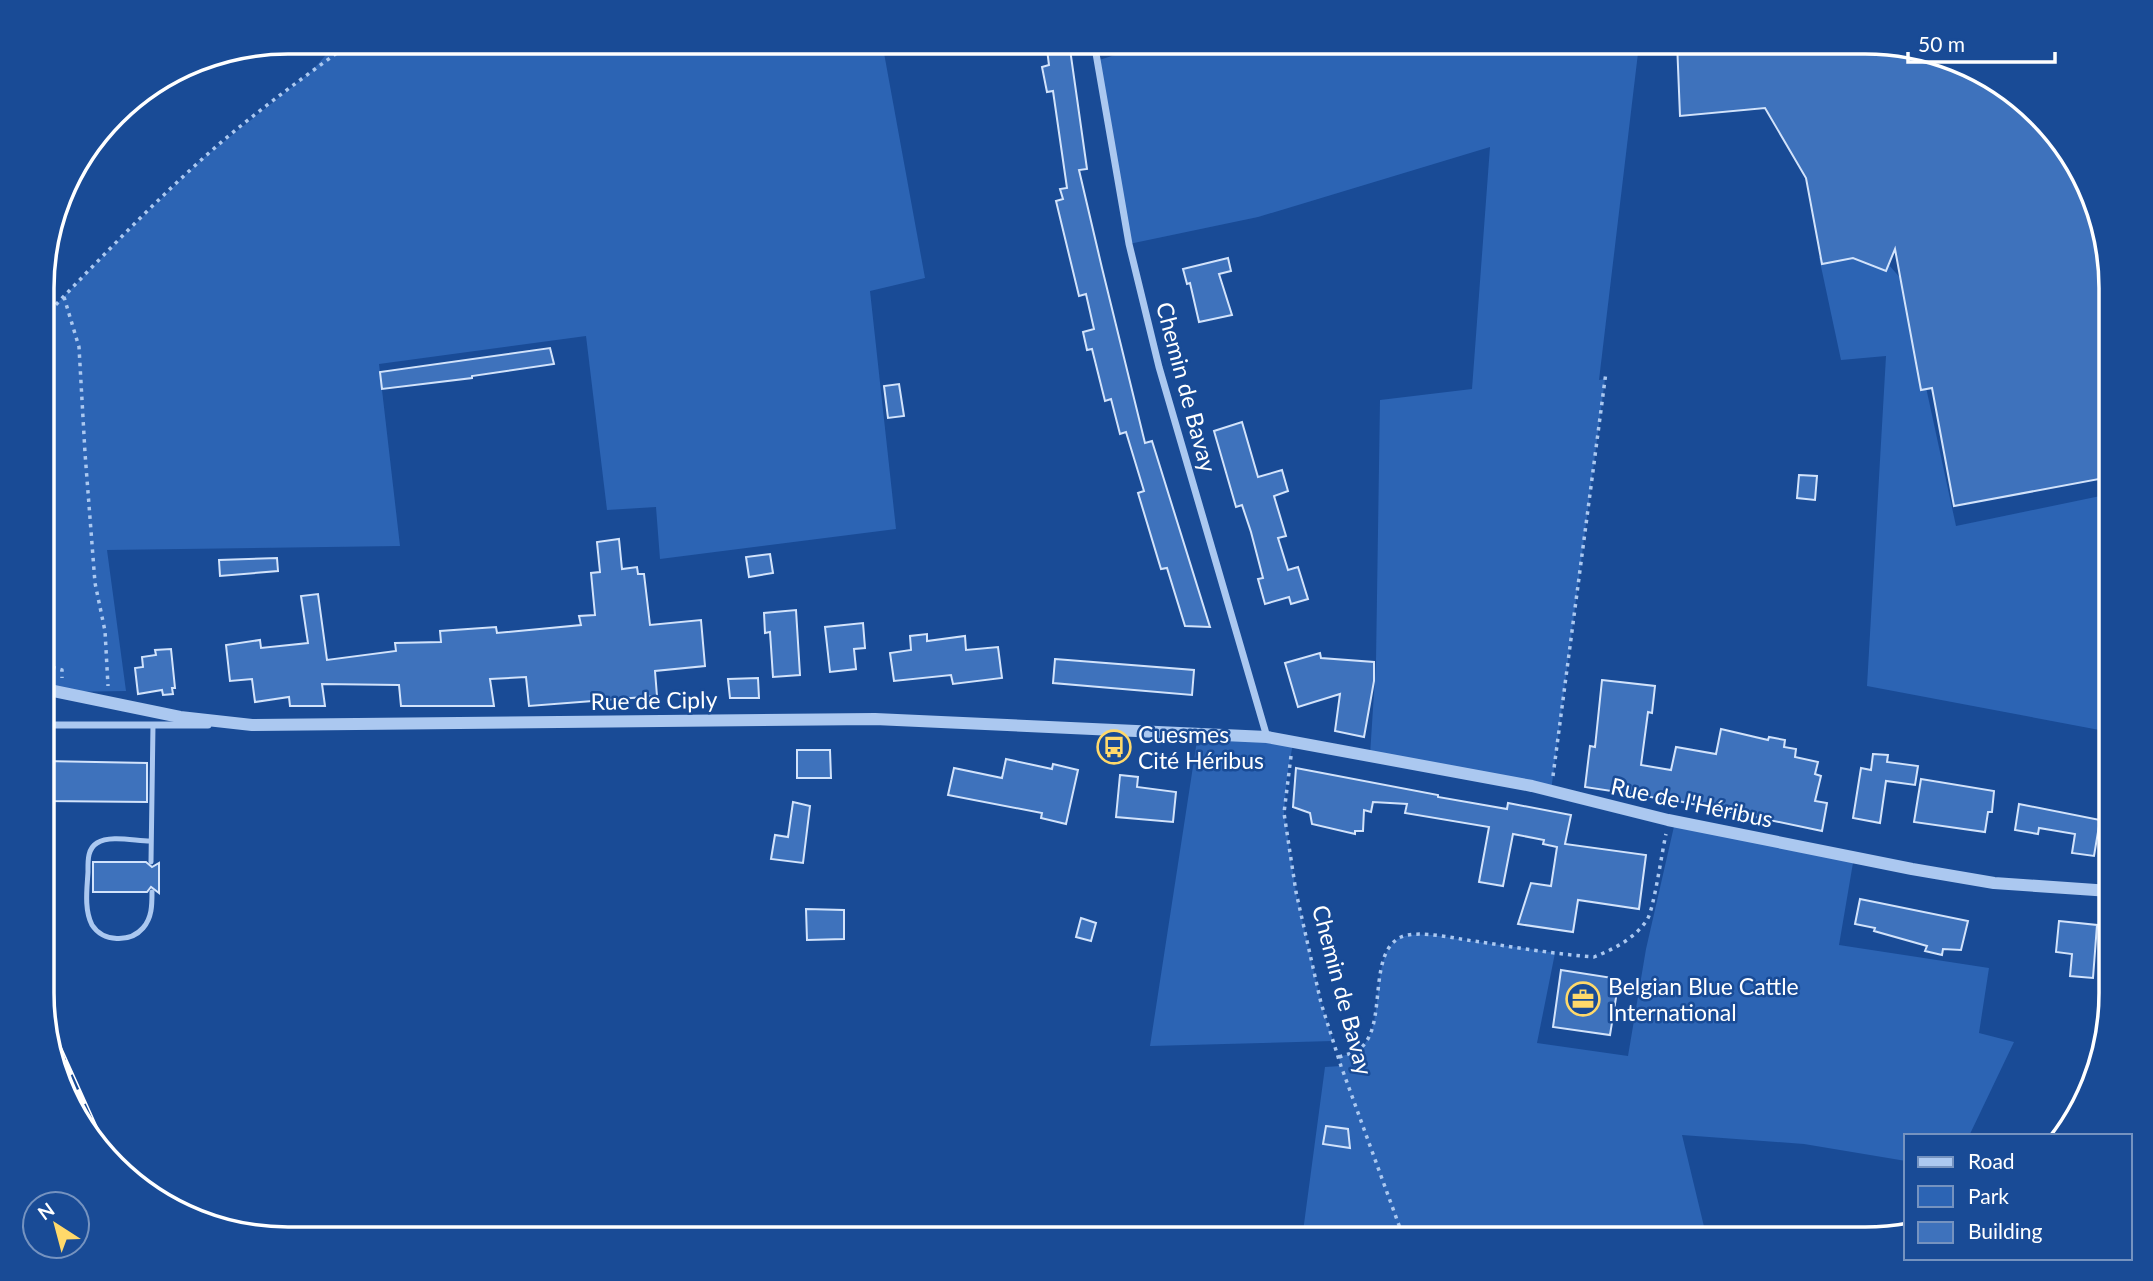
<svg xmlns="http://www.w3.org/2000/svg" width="2153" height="1281" viewBox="0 0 2153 1281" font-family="Lato,sans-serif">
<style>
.green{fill:#2c64b4}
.building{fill:#3e72bc;stroke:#d2e3fb;stroke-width:2}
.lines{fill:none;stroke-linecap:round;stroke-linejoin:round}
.path{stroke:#abc8f0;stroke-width:3.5;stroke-dasharray:3.5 5;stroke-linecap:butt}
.service{stroke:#abc8f0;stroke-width:5}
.minor{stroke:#abc8f0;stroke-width:7}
.tertiary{stroke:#abc8f0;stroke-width:12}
.rail-casing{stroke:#fff;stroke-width:8}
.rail{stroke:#194b96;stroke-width:5;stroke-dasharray:16;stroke-linecap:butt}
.labels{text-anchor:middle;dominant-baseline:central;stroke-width:5;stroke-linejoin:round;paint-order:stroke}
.street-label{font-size:23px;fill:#fff;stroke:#194b96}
.poi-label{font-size:23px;fill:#fff;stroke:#194b96;text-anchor:start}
.rim{fill:none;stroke:#fff;stroke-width:3.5}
</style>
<rect width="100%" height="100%" fill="#194b96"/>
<g class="green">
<polygon points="337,42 882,42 925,278 870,291 896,529 660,559 656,507 607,510 586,336 379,364 400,546 107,550 126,691 60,692 44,689 44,317 117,242 201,160 312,71"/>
<polygon points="1156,42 1679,42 1680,53 1638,53 1599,380 1605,379 1551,791 1370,755 1376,662 1380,400 1472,389 1490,147 1258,217 1129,244 1096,61"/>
<polygon points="1869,256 1888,264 1903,281 1956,526 2110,494 2110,732 1867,686 1886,356 1841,360 1819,257"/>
<polygon points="1198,734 1293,743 1287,777 1284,813 1296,892 1321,1003 1333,1041 1150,1046"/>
<path d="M1675,822L1854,857L1839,945L1989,968L1979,1033L2014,1042L1969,1136H1906V1161L1804,1144L1682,1135L1707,1239H1302L1325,1067L1341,1066L1339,1057C1349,1054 1360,1051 1366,1042C1385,1016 1369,945 1405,936C1424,932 1445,937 1464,940C1494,944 1524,948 1555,953L1537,1043L1628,1056L1646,949Z"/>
</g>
<g class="building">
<polygon points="1046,42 1069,42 1087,169 1079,170 1102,268 1145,443 1152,441 1210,627 1185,626 1167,568 1161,569 1138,493 1144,491 1126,432 1120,434 1111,399 1105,401 1092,349 1087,350 1083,332 1094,329 1086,294 1079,296 1056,201 1063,199 1060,189 1067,188 1053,91 1047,92 1042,67 1049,65"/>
<polygon points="1677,42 1865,42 1988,75 2078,165 2110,272 2110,477 1954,506 1932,388 1921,390 1895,249 1886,271 1853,258 1822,264 1806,178 1765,108 1680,116"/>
<polygon points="1228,258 1231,271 1219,274 1232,315 1199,322 1190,283 1187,284 1183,269"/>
<polygon points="550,348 554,364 472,376 472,378 382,389 380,372"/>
<polygon points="899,384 904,416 888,418 884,386"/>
<polygon points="1242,422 1258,477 1282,470 1288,491 1274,496 1286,536 1278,538 1288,570 1298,567 1308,599 1291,604 1289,597 1265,604 1258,579 1263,578 1251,532 1242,505 1236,507 1214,431"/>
<polygon points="1799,475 1817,476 1815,500 1797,498"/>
<polygon points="619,539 622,569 637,567 638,574 644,574 650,625 701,620 705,666 655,671 657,696 529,706 526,677 490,679 494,706 401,706 399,685 322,684 325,706 290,706 289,697 255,702 252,679 230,681 226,645 260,640 261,648 308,643 301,596 318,594 327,660 396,651 395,643 441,642 440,631 496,627 497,633 581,625 579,616 595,615 591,573 600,572 597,542"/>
<polygon points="770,554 773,573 749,577 746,557"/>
<polygon points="277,558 278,571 220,576 219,560"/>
<polygon points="796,610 800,675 773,677 770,632 765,633 764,613"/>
<polygon points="863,623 865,648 854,649 856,669 830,672 825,627"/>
<polygon points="927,634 927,641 965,636 966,650 998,647 1002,678 953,684 951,675 894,681 890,653 911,650 910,636"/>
<polygon points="171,649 175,688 172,688 173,694 163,695 162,690 138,694 135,668 143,667 142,657 156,655 155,650"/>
<polygon points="1320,653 1321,658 1374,662 1374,681 1364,737 1335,731 1340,694 1298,707 1285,663"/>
<polygon points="1055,659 1194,670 1192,695 1053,683"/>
<polygon points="758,678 759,698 730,698 728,679"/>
<polygon points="1602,680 1655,686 1652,713 1648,712 1641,765 1671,770 1676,747 1716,754 1721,729 1768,740 1769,737 1785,740 1784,747 1796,749 1795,757 1818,762 1815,774 1821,776 1815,801 1827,803 1822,831 1683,802 1585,787 1590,746 1595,747"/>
<polygon points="797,750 830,750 831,778 797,778"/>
<polygon points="1873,754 1888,755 1887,762 1918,766 1915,785 1886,781 1880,823 1853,818 1861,768 1871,770"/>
<polygon points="1006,759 1052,769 1053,764 1078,770 1066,824 1041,818 1042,813 948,795 954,768 1002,778"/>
<polygon points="44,761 147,763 147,802 44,801"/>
<polygon points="1296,768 1438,795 1438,797 1507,809 1508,803 1571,815 1565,844 1646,855 1639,909 1578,900 1573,932 1518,924 1531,883 1551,886 1557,847 1543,844 1544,840 1513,834 1503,886 1479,882 1489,827 1405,813 1407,804 1373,802 1371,812 1364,810 1363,831 1355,831 1355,834 1312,824 1310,813 1293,807"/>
<polygon points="1120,775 1138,777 1137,787 1176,792 1173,822 1116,817"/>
<polygon points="1921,779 1994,791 1992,812 1988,812 1985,832 1914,822"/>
<polygon points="793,802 810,806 803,863 771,859 775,835 788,837"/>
<polygon points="2019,804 2100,820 2094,856 2072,853 2075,834 2039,828 2038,834 2015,830"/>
<polygon points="93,862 146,862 152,867 159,863 159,893 151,887 147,892 93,892"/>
<polygon points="1860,899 1968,921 1961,950 1943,949 1942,955 1925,951 1927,946 1874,931 1875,928 1855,924"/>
<polygon points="806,909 844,910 844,939 807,940"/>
<polygon points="1081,918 1096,923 1091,941 1076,937"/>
<polygon points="2059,921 2097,925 2093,978 2070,976 2072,954 2056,952"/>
<polygon points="1561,970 1619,979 1610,1035 1553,1027"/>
<polygon points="1326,1126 1348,1129 1350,1148 1323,1144"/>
</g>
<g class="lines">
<g class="path">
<polyline points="64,297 79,347 85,453 95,583 105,631 108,686"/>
<path d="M44,317C95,264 145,211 200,161C247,118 300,80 352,42"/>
<polyline points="44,665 62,670 62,678"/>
<polyline points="1291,756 1284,813 1296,892 1321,1003 1341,1066 1404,1239"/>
<polyline points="1553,776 1606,372"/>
<path d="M1339,1057C1349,1054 1360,1051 1366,1042C1385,1015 1369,952 1401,937C1420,929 1460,940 1481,942C1518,948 1556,954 1594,957C1614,949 1634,939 1647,920C1654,909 1662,851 1666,834"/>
</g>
<g class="service">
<path d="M150,841C135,841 110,835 97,843C87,849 88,862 88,872C87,889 84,909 92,925C103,942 130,943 143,928C152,918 152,905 152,892"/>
<polyline points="151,862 153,725"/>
</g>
<g class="minor">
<polyline points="1094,42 1129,244 1159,367 1267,737"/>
<polyline points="44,725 208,725"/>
</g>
<polyline class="tertiary" points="44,689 180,717 252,725 875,719 1267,737 1532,786 1668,820 1912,869 1994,883 2110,891"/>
<defs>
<polyline id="rail" points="44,1017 103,1148"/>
</defs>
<use href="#rail" class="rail-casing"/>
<use href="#rail" class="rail"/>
</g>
<defs>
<symbol id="bus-ring" viewBox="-11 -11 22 22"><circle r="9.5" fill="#194b96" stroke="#ffd96a" stroke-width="1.5"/><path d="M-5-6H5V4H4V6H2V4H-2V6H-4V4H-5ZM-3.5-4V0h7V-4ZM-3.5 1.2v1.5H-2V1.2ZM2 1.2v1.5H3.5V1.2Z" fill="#ffd96a"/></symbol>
<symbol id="office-ring" viewBox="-11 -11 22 22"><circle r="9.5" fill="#194b96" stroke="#ffd96a" stroke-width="1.5"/><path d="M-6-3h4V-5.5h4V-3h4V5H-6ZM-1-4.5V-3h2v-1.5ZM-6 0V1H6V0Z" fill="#ffd96a"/></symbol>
</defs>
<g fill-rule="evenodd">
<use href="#bus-ring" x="1095" y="728" width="38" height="38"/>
<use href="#office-ring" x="1564" y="980" width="38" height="38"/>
</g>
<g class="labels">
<g class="street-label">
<text transform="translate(1187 387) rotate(75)">Chemin de Bavay</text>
<text transform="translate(654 700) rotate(-1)">Rue de Ciply</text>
<text transform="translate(1692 802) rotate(12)">Rue de l'Héribus</text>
<text transform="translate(1343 990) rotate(75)">Chemin de Bavay</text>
</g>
<g class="poi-label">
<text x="1138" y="734">Cuesmes<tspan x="1138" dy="26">Cité Héribus</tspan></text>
<text x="1608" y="986">Belgian Blue Cattle<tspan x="1608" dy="26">International</tspan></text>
</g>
</g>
<path d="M0 0H2153V1281H0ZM288 54H1865A234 234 0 0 1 2099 288V993A234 234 0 0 1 1865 1227H288A234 234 0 0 1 54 993V288A234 234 0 0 1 288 54Z" fill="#194b96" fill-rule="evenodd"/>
<path class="rim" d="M288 54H1865A234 234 0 0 1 2099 288V993A234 234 0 0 1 1865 1227H288A234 234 0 0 1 54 993V288A234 234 0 0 1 288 54Z"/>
<rect x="1904" y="1134" width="228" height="126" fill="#194b96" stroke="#7593c0" stroke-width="2"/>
<rect x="1918" y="1157" width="35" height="10" fill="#abc8f0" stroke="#7593c0" stroke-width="2"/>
<text x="1968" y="1169" font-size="21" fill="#ffffff">Road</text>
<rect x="1918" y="1186" width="35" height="21" fill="#2c64b4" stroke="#7593c0" stroke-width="2"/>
<text x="1968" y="1204" font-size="21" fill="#ffffff">Park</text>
<rect x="1918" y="1222" width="35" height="21" fill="#3e72bc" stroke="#7593c0" stroke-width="2"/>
<text x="1968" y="1239" font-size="21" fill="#ffffff">Building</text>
<g transform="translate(56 1225) rotate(324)"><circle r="33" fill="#194b96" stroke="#7593c0" stroke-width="2"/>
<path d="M0-5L12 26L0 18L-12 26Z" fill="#ffd96a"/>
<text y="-10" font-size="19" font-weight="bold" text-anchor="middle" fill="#ffffff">N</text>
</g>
<path d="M1908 52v10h147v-10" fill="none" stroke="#ffffff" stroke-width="3.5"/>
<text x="1918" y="52" font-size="21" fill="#ffffff" stroke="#194b96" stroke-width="5" paint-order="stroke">50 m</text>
</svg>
